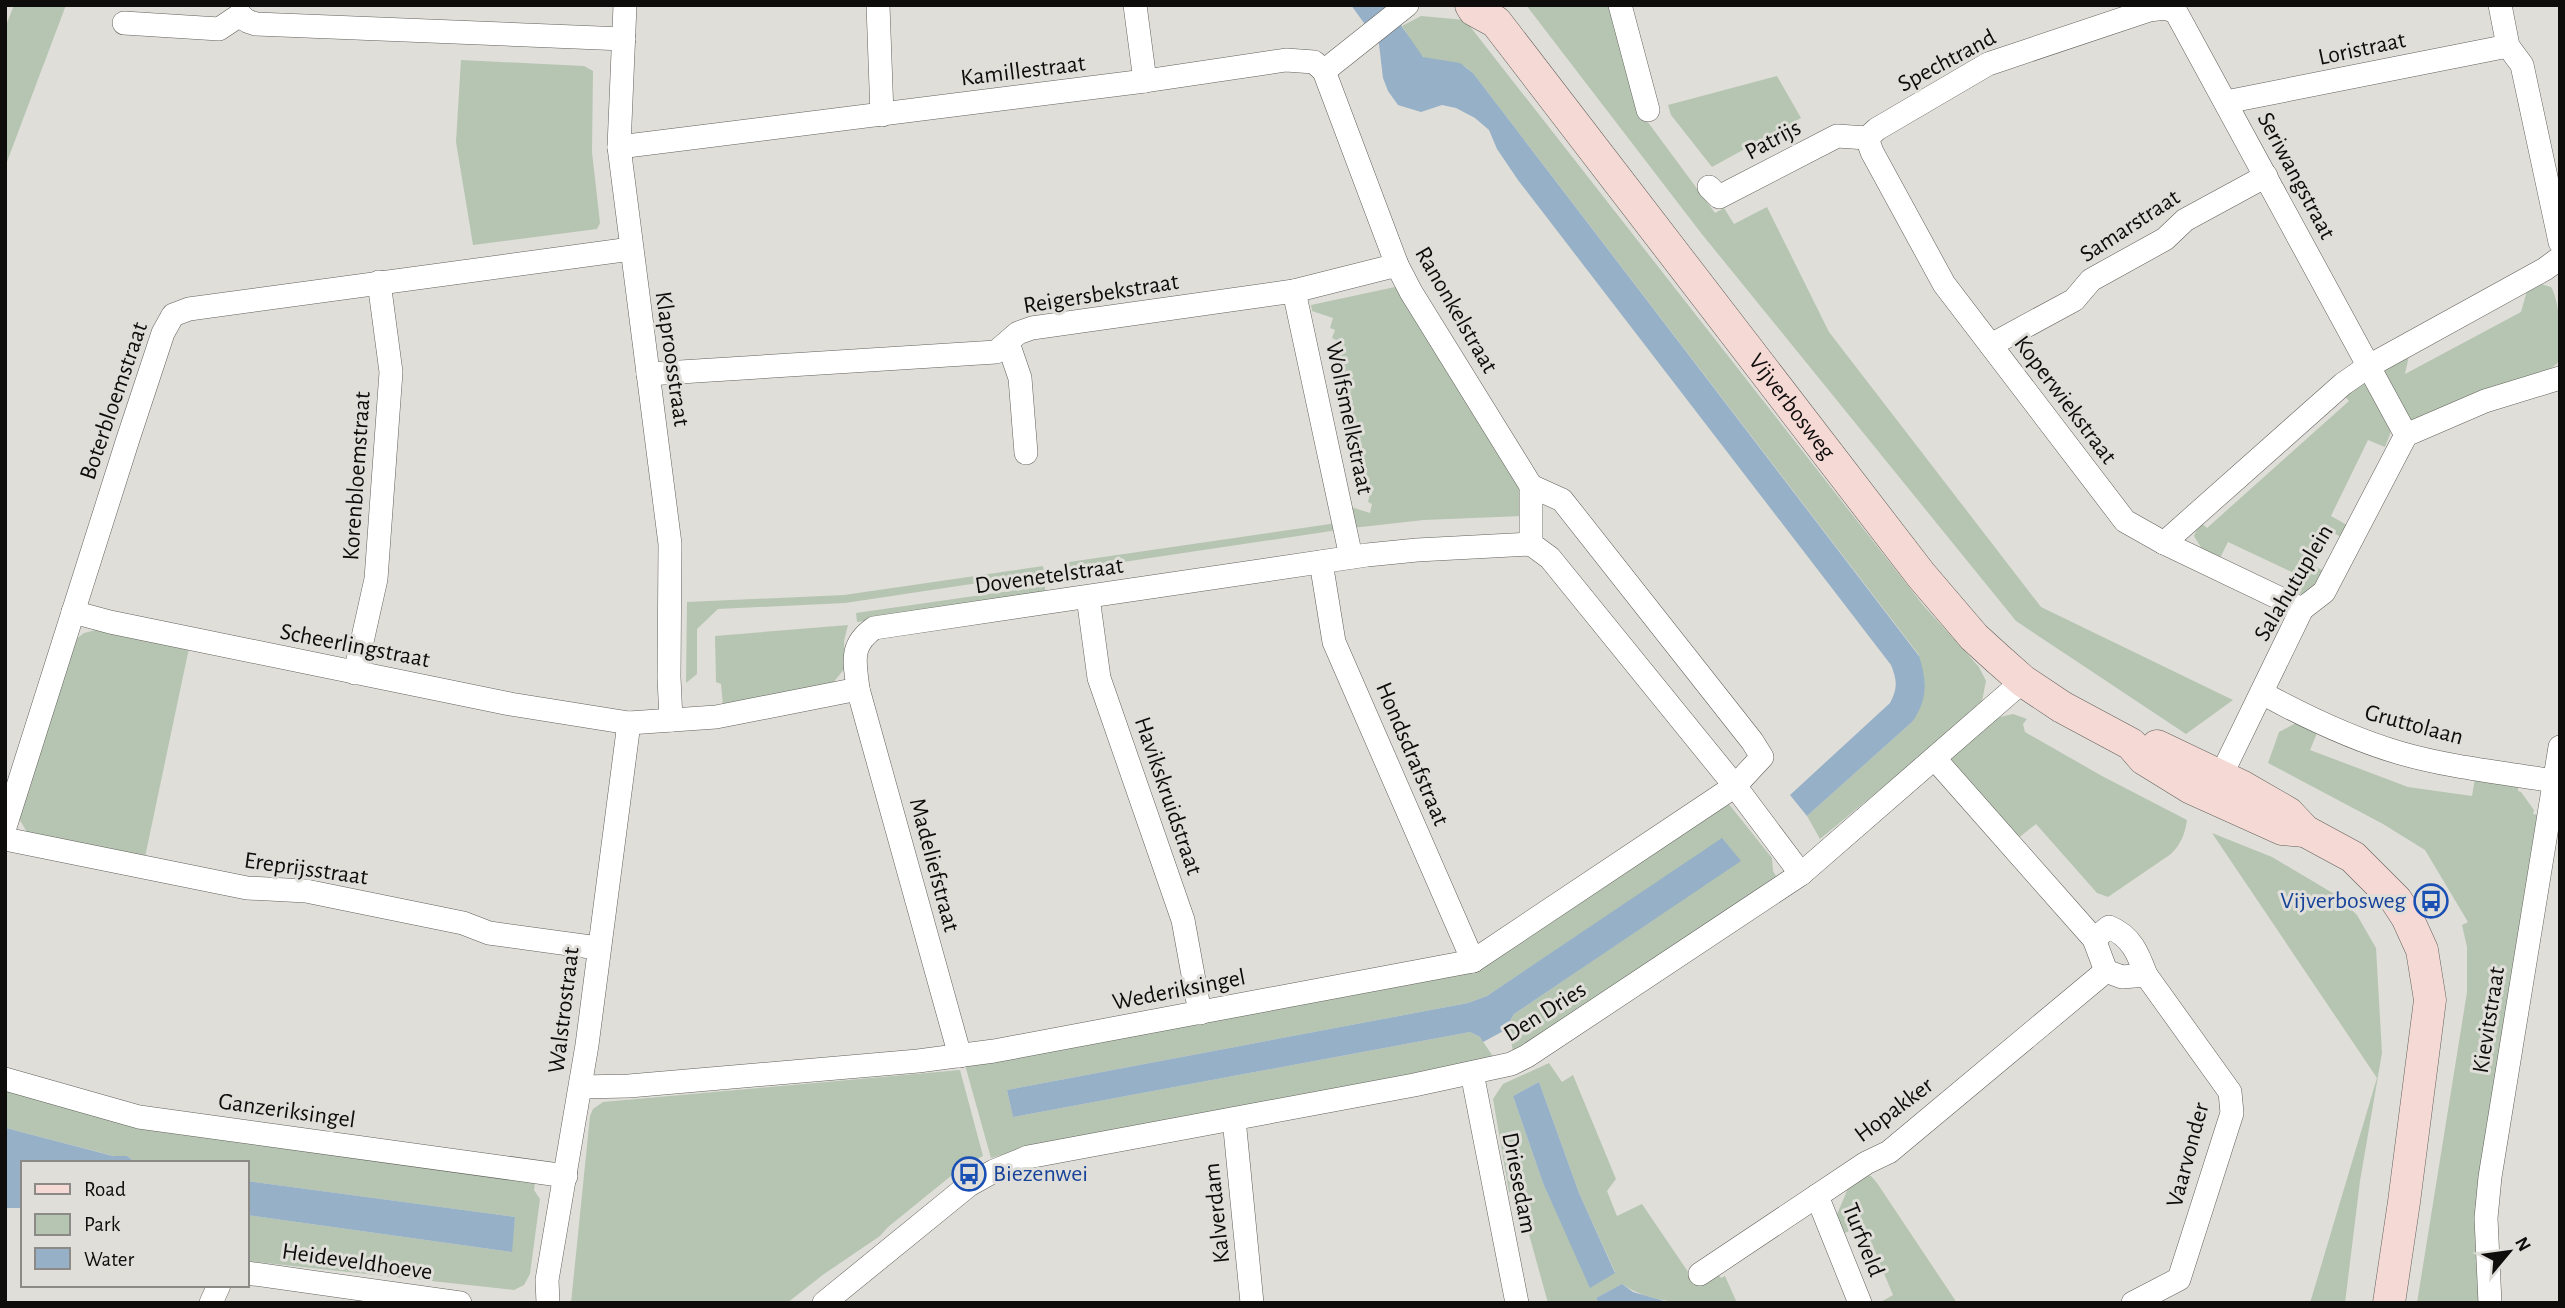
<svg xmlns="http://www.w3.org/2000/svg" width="2565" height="1308" viewBox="0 0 2565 1308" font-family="'Alegreya Sans',sans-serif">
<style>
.green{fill:#b5c5b2;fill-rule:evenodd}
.water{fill:#95b0c7}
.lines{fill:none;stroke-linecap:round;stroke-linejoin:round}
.minor-casing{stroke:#62605b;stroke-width:24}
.secondary-casing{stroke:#62605b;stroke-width:33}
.minor{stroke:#fff;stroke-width:23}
.secondary{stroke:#f5d9d4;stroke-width:32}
.labels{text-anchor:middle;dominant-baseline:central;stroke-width:6;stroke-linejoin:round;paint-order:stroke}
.street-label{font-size:24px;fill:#0e0d0c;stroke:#e0ded9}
.transit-label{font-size:24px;fill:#164399;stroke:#e0ded9;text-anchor:end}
</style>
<rect width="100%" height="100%" fill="#e0ded9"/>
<g class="green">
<polygon points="14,5 66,5 5,167 5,28"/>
<polygon points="1526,5 1610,5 1636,106 1715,213 1724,208 1734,224 1767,207 1829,332 2041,607 2233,700 2186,734 2016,621 1701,233"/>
<path d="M1421,16L1465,20L1923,605L1979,667L1986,681L1982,701L1940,740L1820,839L1807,816L1912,722L1919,655L1473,73C1456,55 1435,67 1421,55C1412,47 1409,35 1402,26Z"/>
<polygon points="461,60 584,66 593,71 592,152 600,223 597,229 473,245 456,142"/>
<polygon points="1777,76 1801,118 1712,167 1671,115 1668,105"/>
<path d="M2537,283L2551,287C2559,299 2563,343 2560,358C2558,364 2553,367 2548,370L2415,420H2410L2384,373L2389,366L2410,351L2405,374L2521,312L2528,287Z"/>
<polygon points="1395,287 1400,291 1519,487 1522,516 1424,520 1352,528 1348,506 1370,513 1372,504 1368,502 1370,493 1365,491 1368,482 1363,480 1365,471 1360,469 1363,460 1358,459 1360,450 1356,448 1358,439 1353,437 1356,428 1351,426 1354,417 1348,415 1351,406 1346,404 1349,395 1344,393 1347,384 1342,382 1345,374 1340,372 1342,362 1337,360 1340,351 1335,350 1338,341 1332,338 1335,330 1330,328 1333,318 1312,311 1311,305"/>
<polygon points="2357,381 2368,383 2393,426 2385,447 2368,440 2331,516 2347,525 2341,537 2325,528 2308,563 2324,571 2318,585 2305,594 2288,592 2296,574 2228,542 2220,558 2202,549 2194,536 2200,522 2207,528 2349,401 2341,392"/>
<polygon points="1337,523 1338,530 1063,571 1062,563"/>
<polygon points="1043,566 1044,573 845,603 718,609 697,629 697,674 686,683 687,602 844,595"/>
<polygon points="1045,586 1045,593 857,622 856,613"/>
<polygon points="848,625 844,641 845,668 832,684 723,706 721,684 716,682 715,636"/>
<polygon points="96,630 189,648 145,857 27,832 18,817 75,640 84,633"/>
<path d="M2013,714L2027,719L2023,724L2025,732L2102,776L2187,820C2185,834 2181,844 2171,854L2108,897L2097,893L2036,824L2017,839L1958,773L1950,758L1996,718Z"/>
<polygon points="2296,723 2317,733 2310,750 2408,787 2472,796 2475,778 2518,784 2518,791 2521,792 2534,810 2533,814 2540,815 2476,1253 2481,1303 2417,1303 2467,992 2467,947 2462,925 2468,922 2425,850 2383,824 2268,763 2279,732"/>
<polygon points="1728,803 1772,858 1773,871 1776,876 1537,1038 1513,1052 1508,1024 1514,1014 1740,861 1722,839 1487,996 1468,1003 1007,1090 1013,1117 1470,1032 1480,1037 1494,1058 1039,1144 991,1158 965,1065 1462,973"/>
<polygon points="2212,833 2272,857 2336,895 2357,915 2376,948 2382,1053 2360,1181 2345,1303 2310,1303 2377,1078"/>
<path d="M1549,1063L1562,1082L1573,1075L1616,1179L1607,1191L1617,1216L1642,1204L1697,1285L1717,1273L1721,1278L1725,1276L1737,1303C1698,1303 1656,1307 1622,1284L1596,1298L1599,1303H1548L1517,1191L1509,1192L1493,1099L1503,1084ZM1539,1082L1579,1193L1615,1272L1591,1287L1543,1183L1513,1096Z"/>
<polygon points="960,1070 983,1156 962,1167 888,1227 880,1236 824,1274 787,1303 571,1303 590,1116 593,1109 603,1102"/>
<polygon points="5,1089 535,1183 534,1190 540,1199 530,1274 524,1285 514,1290 247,1261 247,1215 511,1252 515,1217 247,1181 247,1163 143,1163 132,1160 127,1156 114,1156 6,1128"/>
<polygon points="1864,1174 1871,1176 1877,1183 1957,1303 1879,1303 1893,1295 1864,1225 1842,1234 1835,1219 1849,1186"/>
</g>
<g class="water">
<path d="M1351,5H1387L1423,57L1460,63L1473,73L1919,656C1927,681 1928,700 1912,722L1807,816L1790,795L1890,703C1898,688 1897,680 1891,665L1518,180L1497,149L1489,130L1475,118L1456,108L1442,105L1421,112L1398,105L1388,91L1383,78L1379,44Z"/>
<polygon points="1722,838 1741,861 1514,1014 1508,1024 1509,1028 1483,1042 1480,1037 1470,1032 1013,1117 1007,1090 1468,1003 1487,996"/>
<polygon points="1539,1082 1579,1193 1615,1273 1590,1288 1543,1183 1513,1096"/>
<polygon points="5,1125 6,1128 113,1156 127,1156 132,1160 143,1163 23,1163 23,1208 5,1208"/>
<polygon points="247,1181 515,1217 512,1252 247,1215"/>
<polygon points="1622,1284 1633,1292 1671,1303 1599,1303 1596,1298"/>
</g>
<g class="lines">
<defs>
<g id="minor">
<polyline points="625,5 619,147 670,544 669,677 671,720"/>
<polyline points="878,5 882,115"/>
<polyline points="1135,5 1145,81"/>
<polyline points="1620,5 1648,110"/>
<polyline points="2500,5 2508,46 2522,65 2560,242"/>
<polyline points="240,15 247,21 256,24 624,39"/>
<polyline points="124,23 219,29 240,15"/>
<polyline points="1324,71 1397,265 1411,292 1531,486 1531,544 1550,558 1735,786 1801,874"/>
<polyline points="2226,102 2508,46"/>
<polyline points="1867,138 1877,129 1988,64 2149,10 2165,8 2176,12 2406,435"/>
<polyline points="1867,138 1872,152 1944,284 2125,521 2164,543 2302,609"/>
<polyline points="619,147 1145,81 1286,60 1314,62 1324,71 1407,5"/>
<polyline points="1709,187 1719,197 1837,136 1867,138"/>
<polyline points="1294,291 1351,557"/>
<polyline points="1008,343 1020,378 1026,453"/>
<polyline points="1991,345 2074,300 2091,280 2165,239 2185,220 2266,176"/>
<polyline points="648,374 996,352 1018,333 1032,328 1294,291 1397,265"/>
<polyline points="2164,543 2343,384 2369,366 2545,269 2560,258"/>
<polyline points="1321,562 1334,642 1473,961"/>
<polyline points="1088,597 1099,678 1183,920 1200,1013"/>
<path d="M73,612L110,622L510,704L629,723L716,717L858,689C855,662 849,646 874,628L1367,555L1417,550L1531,544"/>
<polyline points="355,673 376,579 391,372 379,282"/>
<polyline points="858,689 960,1056"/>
<path d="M2262,693C2306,717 2352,739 2400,753C2452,768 2507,773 2560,782"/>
<polyline points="1935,759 2094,939 2106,971 2122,977 2146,975 2230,1092 2232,1113 2179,1279 2133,1303"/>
<polyline points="2214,790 2302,609 2324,592 2406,435 2485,401 2560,378"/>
<polyline points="5,827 128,439 163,333 173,315 189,309 631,249"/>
<polyline points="5,839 247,888 306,891 463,923 489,933 598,948"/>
<path d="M2094,939L2109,927C2131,936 2138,953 2146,975"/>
<polyline points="1472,1073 1517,1303"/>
<polyline points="5,1079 139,1117 566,1176"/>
<polyline points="581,1087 629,1086 918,1061 994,1051 1473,961 1735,786 1762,757 1752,741 1562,500 1531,486"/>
<polyline points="1234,1119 1252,1303"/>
<polyline points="1817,1196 1860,1303"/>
<polyline points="247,1273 460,1303"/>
<polyline points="1700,1274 1866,1163 1889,1152 2106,971"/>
<polyline points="211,1303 219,1285"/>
<polyline points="548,1303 547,1280 587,1045 629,723"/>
<polyline points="824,1303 969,1185 994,1171 1028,1157 1414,1085 1511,1064 1527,1056 1801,874 2023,681"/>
<polyline points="2490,1303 2486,1218 2490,1177 2560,747"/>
</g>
<g id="secondary">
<path id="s1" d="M1471,5L1474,10L1496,22L1921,575L1974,637L1997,658L2023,681L2062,707L2131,744L2144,759L2191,788L2282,829L2305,831"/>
<polyline points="2157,746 2243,787 2288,813 2305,831 2353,857 2396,900 2407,917 2422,950 2430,1000 2404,1202 2389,1303"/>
</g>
</defs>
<use href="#minor" class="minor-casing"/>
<use href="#secondary" class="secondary-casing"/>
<use href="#minor" class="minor"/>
<use href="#secondary" class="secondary"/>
</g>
<defs>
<symbol id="bus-ring" viewBox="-11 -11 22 22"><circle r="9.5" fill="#e0ded9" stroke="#1a4fb4" stroke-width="1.5"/><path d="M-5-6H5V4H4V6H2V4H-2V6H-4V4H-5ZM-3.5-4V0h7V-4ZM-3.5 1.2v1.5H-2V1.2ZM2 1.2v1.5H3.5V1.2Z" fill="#1a4fb4"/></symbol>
</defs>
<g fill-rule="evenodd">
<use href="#bus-ring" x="2412" y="882" width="38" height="38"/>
<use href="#bus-ring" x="950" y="1155" width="38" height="38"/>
</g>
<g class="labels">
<g class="street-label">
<text transform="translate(2362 49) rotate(-12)">Loristraat</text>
<text transform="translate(1947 61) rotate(-28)">Spechtrand</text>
<text transform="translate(1023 71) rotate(-7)">Kamillestraat</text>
<text transform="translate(1773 140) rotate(-28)">Patrijs</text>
<text transform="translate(2296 176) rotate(62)">Seriwangstraat</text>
<text transform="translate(2130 226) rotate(-33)">Samarstraat</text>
<text transform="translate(1101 294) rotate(-9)">Reigersbekstraat</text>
<text transform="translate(1456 310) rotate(60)">Ranonkelstraat</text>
<text transform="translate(672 359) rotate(82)">Klaproosstraat</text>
<text transform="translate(2065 400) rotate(53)">Koperwiekstraat</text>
<text transform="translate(114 401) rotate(-71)">Boterbloemstraat</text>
<text stroke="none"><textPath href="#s1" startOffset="516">Vijverbosweg</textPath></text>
<text transform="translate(1349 418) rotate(78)">Wolfsmelkstraat</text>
<text transform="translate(357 476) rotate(-86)">Korenbloemstraat</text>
<text transform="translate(1049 576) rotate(-8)">Dovenetelstraat</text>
<text transform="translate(2294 583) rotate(-59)">Salahutuplein</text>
<text transform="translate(355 646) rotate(11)">Scheerlingstraat</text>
<text transform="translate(2414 725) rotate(15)">Gruttolaan</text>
<text transform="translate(1412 754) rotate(67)">Hondsdrafstraat</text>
<text transform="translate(1168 796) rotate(71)">Havikskruidstraat</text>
<text transform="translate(934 865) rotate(75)">Madeliefstraat</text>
<text transform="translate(306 869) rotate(8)">Ereprijsstraat</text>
<text transform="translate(1179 990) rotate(-11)">Wederiksingel</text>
<text transform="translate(564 1010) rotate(-83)">Walstrostraat</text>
<text transform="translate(1545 1012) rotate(-32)">Den Dries</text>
<text transform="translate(2489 1020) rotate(-81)">Kievitstraat</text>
<text transform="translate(1894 1110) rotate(-37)">Hopakker</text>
<text transform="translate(287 1111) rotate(8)">Ganzeriksingel</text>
<text transform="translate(2188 1155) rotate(-75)">Vaarvonder</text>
<text transform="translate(1519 1183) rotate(79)">Driesedam</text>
<text transform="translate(1217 1213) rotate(-96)">Kalverdam</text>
<text transform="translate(1863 1240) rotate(68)">Turfveld</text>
<text transform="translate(357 1262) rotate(8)">Heideveldhoeve</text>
</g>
<g class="transit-label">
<text x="2406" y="901">Vijverbosweg</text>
<text x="993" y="1174" text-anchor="start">Biezenwei</text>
</g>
</g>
<rect width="2565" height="1308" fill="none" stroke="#0e0d0c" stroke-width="14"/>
<rect x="21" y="1161" width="228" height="126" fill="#e0ded9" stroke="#8c8a87" stroke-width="2"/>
<rect x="35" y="1184" width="35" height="10" fill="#f5d9d4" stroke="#8c8a87" stroke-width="2"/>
<text x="84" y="1196" font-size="21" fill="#0e0d0c">Road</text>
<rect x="35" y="1214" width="35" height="21" fill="#b5c5b2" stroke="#8c8a87" stroke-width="2"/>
<text x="84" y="1231" font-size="21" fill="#0e0d0c">Park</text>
<rect x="35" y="1248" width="35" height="21" fill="#95b0c7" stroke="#8c8a87" stroke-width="2"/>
<text x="84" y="1266" font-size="21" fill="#0e0d0c">Water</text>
<g transform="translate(2509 1252) rotate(61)" stroke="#e0ded9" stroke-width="5" paint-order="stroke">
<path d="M0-5L12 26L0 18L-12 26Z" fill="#0e0d0c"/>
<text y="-10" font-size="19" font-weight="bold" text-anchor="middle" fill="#0e0d0c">N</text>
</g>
</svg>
